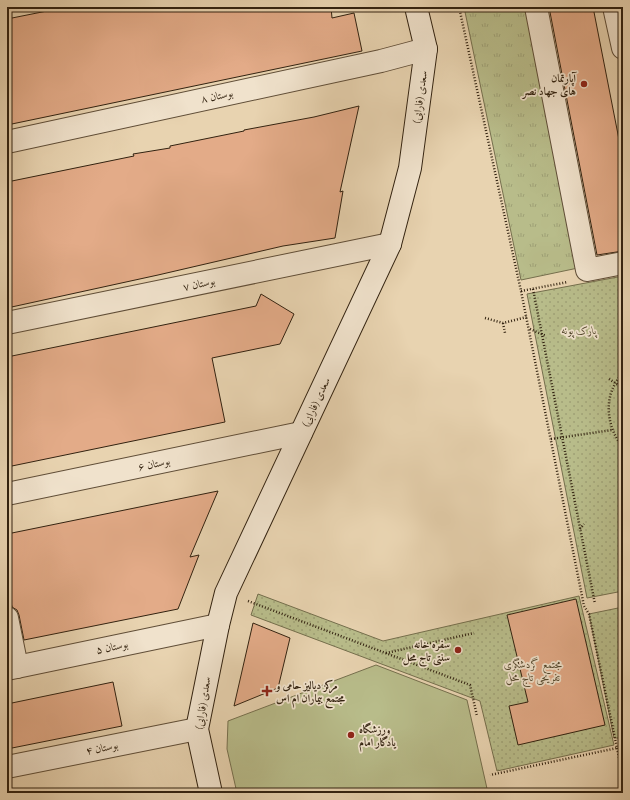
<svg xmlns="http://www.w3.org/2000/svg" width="630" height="800" viewBox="0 0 630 800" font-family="'IM FELL French Canon',Amiri,serif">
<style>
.grass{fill:url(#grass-tufts);stroke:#756f4d}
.park{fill:url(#park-dots);stroke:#756f4d}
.pitch{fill:#b8bc8a;stroke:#756f4d}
.building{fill:#e3ab88;stroke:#322210}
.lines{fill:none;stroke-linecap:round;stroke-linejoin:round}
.street-casing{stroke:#604e38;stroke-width:24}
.secondary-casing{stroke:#322210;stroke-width:24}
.path{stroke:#322210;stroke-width:2.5;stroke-dasharray:1 2;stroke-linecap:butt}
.street{stroke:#f0e2cc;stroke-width:22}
.secondary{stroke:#f0e2cc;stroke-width:22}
.poi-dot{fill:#8f2418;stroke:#f0e2cc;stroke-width:1.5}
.labels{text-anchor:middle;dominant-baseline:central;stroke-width:3.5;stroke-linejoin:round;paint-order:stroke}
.poi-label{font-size:11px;font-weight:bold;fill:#322210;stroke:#f0e2cc;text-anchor:end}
.street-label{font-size:11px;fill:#322210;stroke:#f0e2cc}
.park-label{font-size:11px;font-style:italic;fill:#54482e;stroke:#f0e2cc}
</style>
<defs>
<pattern id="grass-tufts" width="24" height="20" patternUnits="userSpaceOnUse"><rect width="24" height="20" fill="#b8bc8a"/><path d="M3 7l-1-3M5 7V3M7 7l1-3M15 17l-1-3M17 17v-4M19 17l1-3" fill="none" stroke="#9fa176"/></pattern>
<pattern id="park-dots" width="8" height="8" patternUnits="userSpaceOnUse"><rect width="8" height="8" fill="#b8bc8a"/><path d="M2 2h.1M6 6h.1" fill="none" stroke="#9fa176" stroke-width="1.8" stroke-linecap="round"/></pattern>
</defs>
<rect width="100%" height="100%" fill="#e8d3b0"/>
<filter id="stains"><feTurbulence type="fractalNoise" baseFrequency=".005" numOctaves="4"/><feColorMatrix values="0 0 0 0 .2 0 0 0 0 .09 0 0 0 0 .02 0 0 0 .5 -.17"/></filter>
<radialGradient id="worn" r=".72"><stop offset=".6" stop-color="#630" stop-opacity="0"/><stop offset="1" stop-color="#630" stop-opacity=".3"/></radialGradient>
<polygon class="grass" points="464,7 527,7 578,268 521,280"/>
<g class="park">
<polygon points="623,276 623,591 587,598 527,294"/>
<polygon points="258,594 383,641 579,596 614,745 497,771 480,701 251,615"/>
<polygon points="623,607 623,759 618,738 614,738 589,614"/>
</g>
<polygon class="pitch" points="376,665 467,700 488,793 237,793 227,749 228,721"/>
<g class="building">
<polygon points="67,7 331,7 332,18 354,13 362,51 7,125 7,19"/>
<polygon points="549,7 593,7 623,160 623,251 597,255"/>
<polygon points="359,106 340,192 343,191 335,238 283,246 158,275 7,308 7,182 134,156 133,154 170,148 170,146 244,131 244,130 314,117"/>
<polygon points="261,294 294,314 280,344 212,358 225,422 7,467 7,357 256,306"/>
<polygon points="218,491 190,557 199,555 178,609 24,640 19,615 17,610 12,607 7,581 7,534"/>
<polygon points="576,599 605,725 518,745 509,706 528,702 507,615"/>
<polygon points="253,623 290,638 278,688 234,706"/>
<polygon points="113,682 122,726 7,749 7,704"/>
</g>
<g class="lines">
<defs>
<g id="street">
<polyline points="536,7 587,270 623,263"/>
<polyline points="614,7 623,48"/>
<polyline points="7,142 381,61 426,49"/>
<polyline points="7,323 390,244"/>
<polyline points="7,494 301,433"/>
<polyline points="7,618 17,667"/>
<polyline points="7,669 218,625"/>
<polyline points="7,767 197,729"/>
</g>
<polyline id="secondary" points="211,793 197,729 218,625 226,593 390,244 410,168 426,49 416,7"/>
</defs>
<use href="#street" class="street-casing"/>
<use href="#secondary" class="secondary-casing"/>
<g class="path">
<polyline points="459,7 521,291 584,606 589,614 617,748 490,775"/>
<polyline points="533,289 595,604"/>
<polyline points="521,291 568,282"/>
<polyline points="485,318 503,323 527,317"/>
<polyline points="503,323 505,333"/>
<polyline points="530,329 546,336"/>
<path d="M623,373C602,395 606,426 623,448"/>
<polyline points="609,379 623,388"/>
<polyline points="622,421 623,421"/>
<polyline points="551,439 612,430"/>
<polyline points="580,529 584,524"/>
<polyline points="248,601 470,685 477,716"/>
<polyline points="386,653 474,633"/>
<polyline points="617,748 623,777"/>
</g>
<use href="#street" class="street"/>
<use href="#secondary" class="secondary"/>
</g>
<g class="poi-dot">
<circle cx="584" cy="84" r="4"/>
<circle cx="458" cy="650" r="4"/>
<path d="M265 685h4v4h4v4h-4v4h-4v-4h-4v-4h4z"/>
<circle cx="351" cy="735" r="4"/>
</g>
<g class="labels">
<g class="poi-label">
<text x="576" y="78">آپارتمان<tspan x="576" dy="13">های جهاد نصر</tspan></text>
<text x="450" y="644">سفره خانه<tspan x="450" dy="13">سنتی تاج محل</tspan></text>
<text x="276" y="685" text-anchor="start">مرکز دیالیز حامی و<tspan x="276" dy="13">مجتمع بیماران ام اس</tspan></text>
<text x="359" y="729" text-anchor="start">ورزشگاه<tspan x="359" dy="13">یادگار امام</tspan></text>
</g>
<g class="street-label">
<text transform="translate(217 96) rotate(-12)">بوستان ۸</text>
<text transform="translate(420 97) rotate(-82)">سعدی (فارابی)</text>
<text transform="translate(199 284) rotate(-12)">بوستان ۷</text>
<text transform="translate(316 402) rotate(-65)">سعدی (فارابی)</text>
<text transform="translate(154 464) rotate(-12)">بوستان ۶</text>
<text transform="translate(112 647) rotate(-12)">بوستان ۵</text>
<text transform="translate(203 703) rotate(-81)">سعدی (فارابی)</text>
<text transform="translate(102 748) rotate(-12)">بوستان ۴</text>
</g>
<g class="park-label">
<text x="579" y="330">پارک پونه</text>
<text x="533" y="664">مجتمع گردشگری<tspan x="533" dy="13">تفریحی تاج محل</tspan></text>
</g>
</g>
<rect width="630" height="800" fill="none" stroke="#e8d3b0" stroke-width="24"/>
<rect x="8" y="8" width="614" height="784" fill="none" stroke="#322210" stroke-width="2"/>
<rect x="12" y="12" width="606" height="776" fill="none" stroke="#322210"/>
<rect width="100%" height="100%" filter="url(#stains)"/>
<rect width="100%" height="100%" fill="url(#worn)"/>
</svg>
